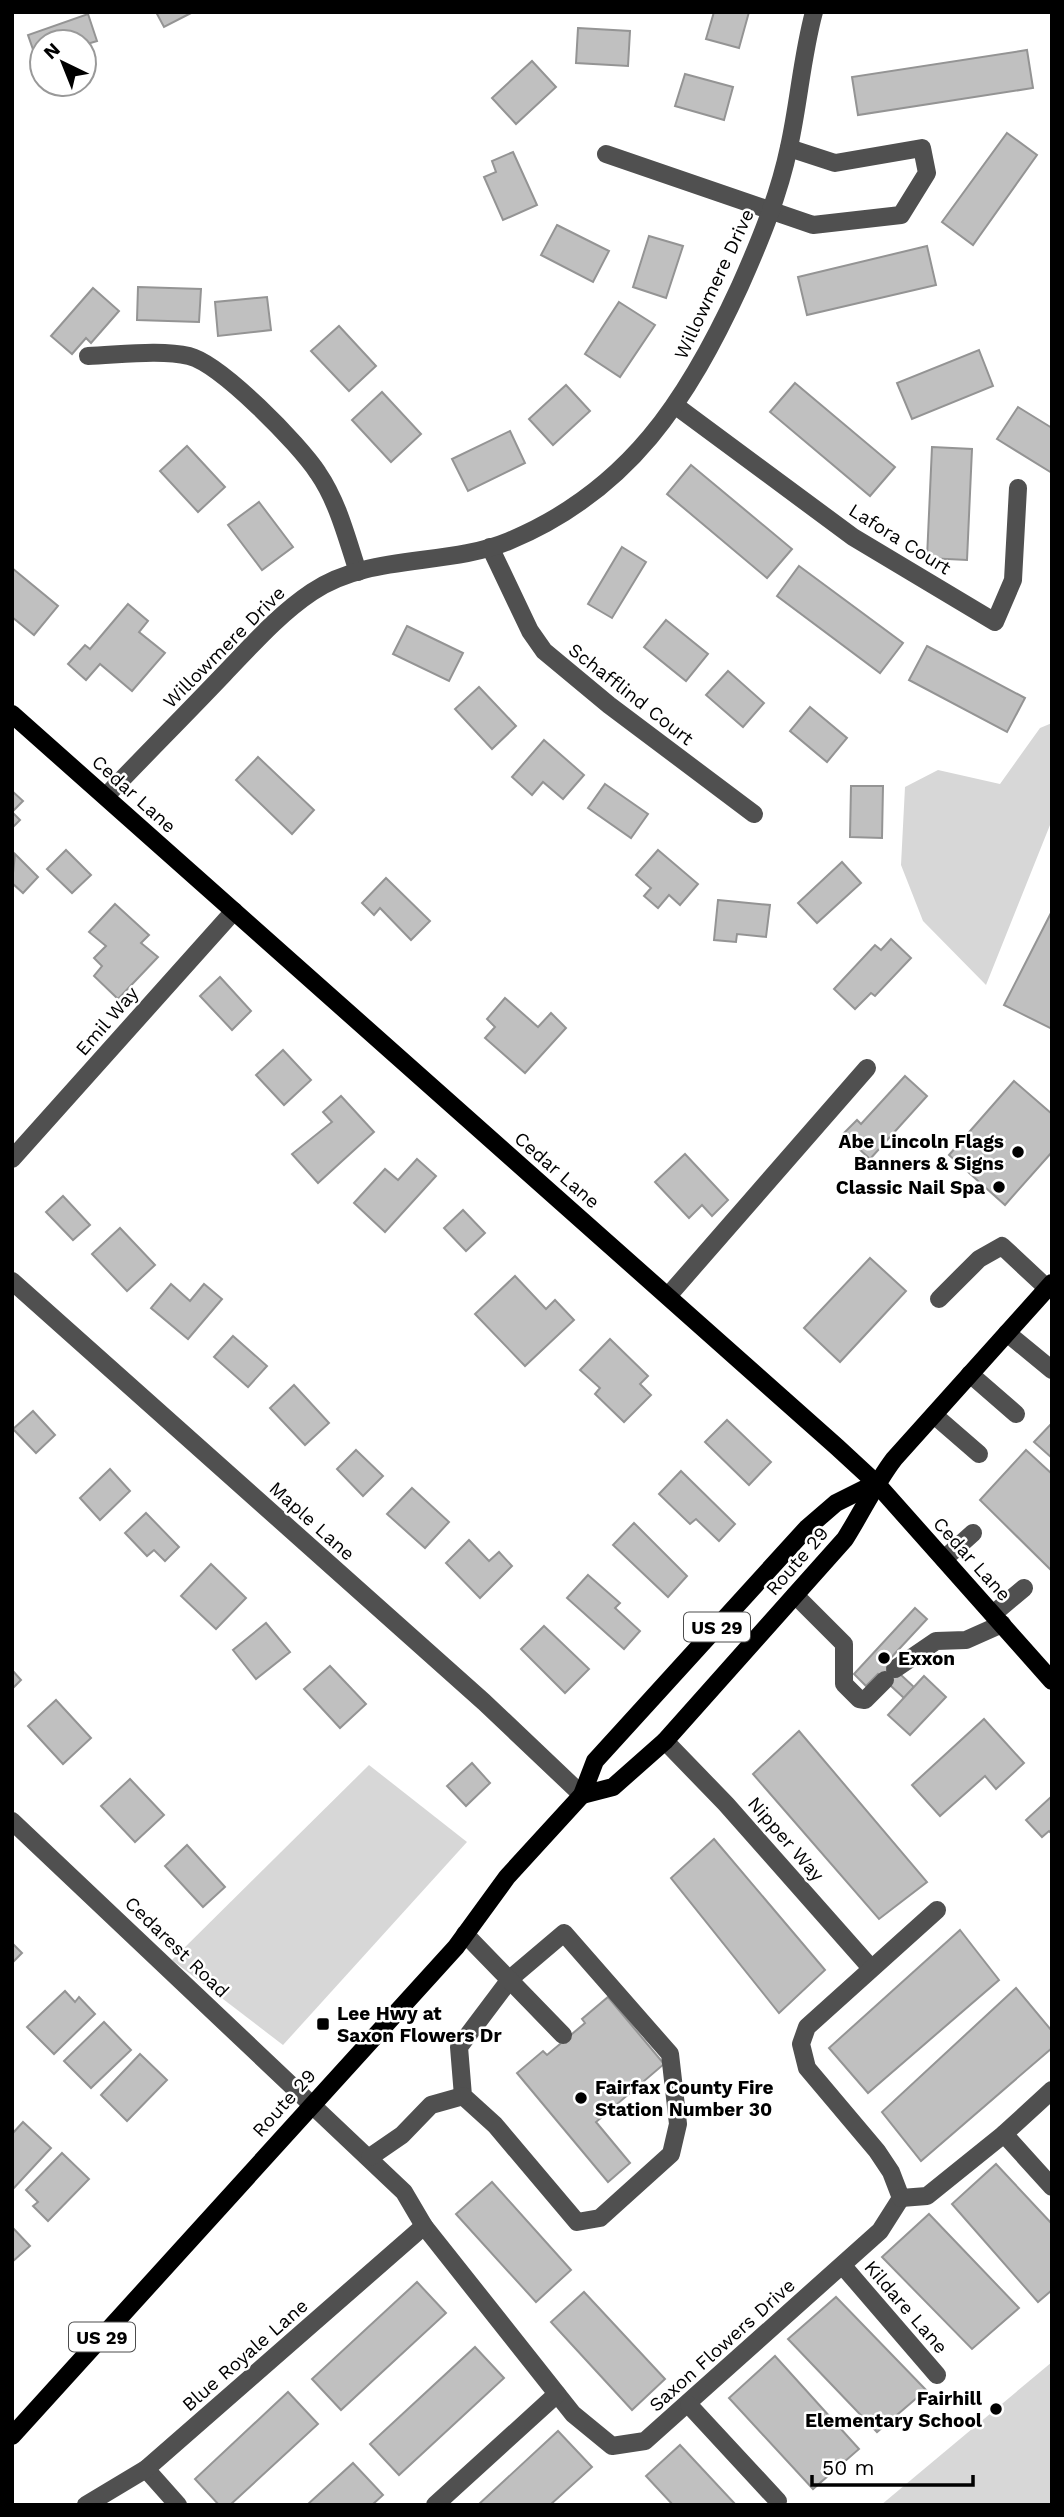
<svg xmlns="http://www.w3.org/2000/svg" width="1064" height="2517" viewBox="0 0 1064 2517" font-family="'Work Sans',sans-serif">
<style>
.green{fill:#d7d7d7}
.building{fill:#c0c0c0;stroke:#949494;stroke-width:2}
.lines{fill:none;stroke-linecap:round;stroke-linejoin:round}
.minor{stroke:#505050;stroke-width:18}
.major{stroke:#000;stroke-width:18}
.poi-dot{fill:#000;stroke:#fff;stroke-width:2.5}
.labels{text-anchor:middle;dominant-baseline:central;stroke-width:5;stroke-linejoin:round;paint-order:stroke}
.shield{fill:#fff;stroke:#4c4c4c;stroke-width:2}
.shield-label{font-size:18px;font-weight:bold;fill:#000}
.street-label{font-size:19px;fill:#000;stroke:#fff}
.poi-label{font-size:19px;font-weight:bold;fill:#000;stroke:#fff;text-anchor:end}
</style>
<rect width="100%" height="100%" fill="#fff"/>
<g class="green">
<polygon points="1052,723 1052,820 986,985 923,921 901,865 905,787 938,770 1000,784 1040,728"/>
<polygon points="369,1765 467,1842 283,2045 172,1960"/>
<polygon points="1052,2362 1052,2505 881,2505"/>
</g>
<g class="building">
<polygon points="156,12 193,12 164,27"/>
<polygon points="714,12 749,12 739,48 706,39"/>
<polygon points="88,14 97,41 84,45 84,42 42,42 42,59 37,61 28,35"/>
<polygon points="578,28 630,31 628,66 576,63"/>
<polygon points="1027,50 1033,88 858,115 852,77"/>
<polygon points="532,61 556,87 516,124 492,98"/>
<polygon points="685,74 733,87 724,120 675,106"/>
<polygon points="1007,133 1037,155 973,245 942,222"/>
<polygon points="513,152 537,205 503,220 484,177 496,172 492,161"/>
<polygon points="557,225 609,251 593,282 541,255"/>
<polygon points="649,236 683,246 666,298 633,287"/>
<polygon points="927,246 936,285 807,315 798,277"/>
<polygon points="138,287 201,289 199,322 137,320"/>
<polygon points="93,288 119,311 91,343 86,338 72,354 51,336"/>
<polygon points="267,297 271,330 218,336 215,302"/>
<polygon points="619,302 655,325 620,377 585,354"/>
<polygon points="339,326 376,366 349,391 311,351"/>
<polygon points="979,350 993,386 912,419 897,383"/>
<polygon points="795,383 895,467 870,496 770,412"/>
<polygon points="566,385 590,411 553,445 529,419"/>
<polygon points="382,392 421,434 391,462 352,420"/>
<polygon points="1018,407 1052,428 1052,473 997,439"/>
<polygon points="510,431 525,463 468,491 452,459"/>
<polygon points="187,446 225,487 198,512 160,471"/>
<polygon points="932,447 972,449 967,560 927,558"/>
<polygon points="691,465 792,549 767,578 667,494"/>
<polygon points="259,502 293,547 262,570 228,525"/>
<polygon points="622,547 646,562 612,618 588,604"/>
<polygon points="799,566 903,643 880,673 777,596"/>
<polygon points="12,568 58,606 34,635 12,617"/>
<polygon points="128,604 148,621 139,632 165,653 132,691 100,664 86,680 68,664 85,645 90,649"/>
<polygon points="666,620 708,654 686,681 644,647"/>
<polygon points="407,626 463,653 449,681 393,654"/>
<polygon points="927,646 1025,698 1007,732 909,680"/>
<polygon points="728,671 764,703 743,727 706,695"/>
<polygon points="479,687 516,726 492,749 455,709"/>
<polygon points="810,707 847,738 827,762 790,731"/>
<polygon points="544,740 584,775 563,799 543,782 532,795 512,777"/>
<polygon points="258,757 314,810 292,834 236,780"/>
<polygon points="605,784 648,814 631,838 588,808"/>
<polygon points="851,786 883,786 882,838 850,837"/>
<polygon points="12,791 23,801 12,812"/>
<polygon points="12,812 20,820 12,828"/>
<polygon points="66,850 91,875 72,893 47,869"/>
<polygon points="658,850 698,884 680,905 669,895 658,908 644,896 651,888 636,875"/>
<polygon points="15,854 38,877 23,893 12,883"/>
<polygon points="842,862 861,883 817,923 798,903"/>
<polygon points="386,878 430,921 411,940 380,908 374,915 362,903"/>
<polygon points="718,900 770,905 766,937 737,934 736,942 714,940"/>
<polygon points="115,904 149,935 141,943 158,957 118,999 94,976 102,966 94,958 106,946 89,932"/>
<polygon points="1052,911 1052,1029 1004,1005"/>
<polygon points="891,939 911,958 875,996 871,993 855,1009 834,989 875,945 881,950"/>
<polygon points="220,977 251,1011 232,1030 200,996"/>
<polygon points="505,998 538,1027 551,1013 566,1028 525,1073 485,1038 495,1027 487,1019"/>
<polygon points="283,1050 311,1080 284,1105 256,1075"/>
<polygon points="905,1076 927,1096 870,1159 843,1134 857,1120 861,1124"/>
<polygon points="1014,1081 1052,1114 1052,1152 1005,1205 949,1155"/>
<polygon points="341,1096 374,1132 318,1183 292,1154 332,1122 323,1112"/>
<polygon points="685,1154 728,1200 712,1216 702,1205 689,1218 655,1182"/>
<polygon points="417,1159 436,1176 385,1232 354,1203 385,1169 398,1180"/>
<polygon points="63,1196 90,1225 73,1240 46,1212"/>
<polygon points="463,1210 485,1233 466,1251 444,1228"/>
<polygon points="120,1228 155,1265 127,1291 92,1254"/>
<polygon points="870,1258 906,1291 840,1362 804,1328"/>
<polygon points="515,1276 546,1309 555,1300 574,1320 525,1366 475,1314"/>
<polygon points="171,1284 190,1301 204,1284 222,1299 188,1339 151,1308"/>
<polygon points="233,1336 267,1366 248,1387 214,1357"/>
<polygon points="610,1339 648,1376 640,1384 651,1395 624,1422 595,1394 600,1388 580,1370"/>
<polygon points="294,1385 329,1423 305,1445 270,1408"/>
<polygon points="33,1411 55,1435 36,1453 13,1429"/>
<polygon points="727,1420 771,1462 749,1485 705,1442"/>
<polygon points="1052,1423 1052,1458 1034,1442"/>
<polygon points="356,1450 383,1476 363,1496 337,1469"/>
<polygon points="1026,1450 1052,1474 1052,1571 980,1500"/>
<polygon points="110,1469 130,1491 100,1520 80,1498"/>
<polygon points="681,1471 735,1524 719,1541 696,1519 690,1524 659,1494"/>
<polygon points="412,1488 449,1522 425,1548 387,1514"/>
<polygon points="146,1513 179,1547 165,1561 154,1550 147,1556 125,1533"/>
<polygon points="634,1523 687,1576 668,1597 613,1545"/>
<polygon points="469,1540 489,1561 499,1552 512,1566 480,1598 446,1563"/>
<polygon points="211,1564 246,1598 216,1629 181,1596"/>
<polygon points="588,1575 620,1603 615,1608 640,1631 624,1649 567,1598"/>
<polygon points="915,1608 927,1619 887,1662 914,1687 904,1698 878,1674 866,1686 854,1674"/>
<polygon points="266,1623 290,1652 256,1679 233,1650"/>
<polygon points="544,1626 589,1669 565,1693 521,1649"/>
<polygon points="330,1666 366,1704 340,1728 304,1689"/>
<polygon points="12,1670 21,1680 12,1689"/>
<polygon points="924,1676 946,1697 910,1735 888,1715"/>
<polygon points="56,1700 91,1738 63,1764 28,1726"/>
<polygon points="984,1719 1024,1763 996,1789 985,1776 940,1816 912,1785"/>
<polygon points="799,1731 927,1882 879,1919 753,1774"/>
<polygon points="472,1763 490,1783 466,1806 447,1786"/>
<polygon points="130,1779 164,1815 135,1842 101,1806"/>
<polygon points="1052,1796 1052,1834 1049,1831 1042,1837 1026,1820"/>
<polygon points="714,1839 825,1970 779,2013 671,1878"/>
<polygon points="187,1845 225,1887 203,1907 165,1866"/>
<polygon points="960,1930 999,1980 868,2093 829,2048"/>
<polygon points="12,1943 22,1953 12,1963"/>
<polygon points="1016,1988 1052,2031 1052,2048 921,2161 882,2112"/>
<polygon points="65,1991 75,2002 79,1997 95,2014 54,2054 27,2027"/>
<polygon points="608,1997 664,2064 596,2122 630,2163 608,2182 517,2073 543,2051 547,2055 585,2023 582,2019"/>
<polygon points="104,2022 131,2050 91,2088 64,2061"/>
<polygon points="140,2054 167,2080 127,2121 101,2095"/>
<polygon points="23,2122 51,2148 13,2189 12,2134"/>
<polygon points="62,2153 89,2179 48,2221 33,2206 38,2202 26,2190"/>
<polygon points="996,2164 1052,2224 1052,2290 1038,2302 952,2204"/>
<polygon points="492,2182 571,2270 536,2302 456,2214"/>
<polygon points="929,2214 1019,2308 972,2349 882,2257"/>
<polygon points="12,2227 30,2246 12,2262"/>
<polygon points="417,2282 446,2313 341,2410 312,2379"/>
<polygon points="584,2292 665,2379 632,2410 551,2322"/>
<polygon points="836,2297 926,2390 877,2432 788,2339"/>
<polygon points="475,2347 504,2378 399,2475 370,2444"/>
<polygon points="775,2356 859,2449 813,2489 729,2398"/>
<polygon points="288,2392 318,2424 230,2505 219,2505 195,2479"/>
<polygon points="558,2431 592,2467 550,2505 478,2505"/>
<polygon points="680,2445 736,2505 673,2505 646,2476"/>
<polygon points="353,2463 383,2495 372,2505 307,2505"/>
</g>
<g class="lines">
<g class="minor">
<polyline points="606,154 813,225 901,215 927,173 922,148 835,163 789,148"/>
<path d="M88,356C118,355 161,349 189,356C221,364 299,444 318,473C338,502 347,539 358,572"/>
<polyline points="676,406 853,537 995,622 1013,580 1018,488"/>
<polyline points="490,547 530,631 544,651 609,705 754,814"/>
<path d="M106,796C145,755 185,715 224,674C252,645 279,614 312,592C369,553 447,567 509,541C629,491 688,399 740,286C760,241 779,195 789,147C799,102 802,56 814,12"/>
<polyline points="12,1159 234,911"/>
<polyline points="12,1281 484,1702 582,1795"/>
<polyline points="668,1296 867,1068"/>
<polyline points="939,1299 979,1259 1002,1246 1047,1288"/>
<polyline points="1007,1333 1052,1370"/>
<polyline points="970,1374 1016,1414"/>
<polyline points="934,1415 979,1454"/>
<polyline points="944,1559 973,1533"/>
<polyline points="795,1595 844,1644 844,1684 859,1699 865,1700 885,1680"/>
<polyline points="993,1614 1024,1588"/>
<polyline points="895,1669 936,1641 966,1640 1002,1624"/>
<polyline points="665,1741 726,1804 871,1968"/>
<polyline points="12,1821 404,2192 424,2226 573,2414 612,2446 645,2441 880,2231 901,2198 891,2172 877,2151 807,2068 801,2044 807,2027 937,1910"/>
<polygon points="564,1933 670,2054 678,2124 671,2154 600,2218 577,2222 495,2125 463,2096 459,2047 511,1978"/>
<polyline points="465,1934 563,2035"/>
<polyline points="1004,2134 1052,2187"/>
<polyline points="370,2157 402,2135 431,2105 463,2096"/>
<polyline points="901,2198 927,2196 1004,2134 1052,2090"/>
<polyline points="843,2266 937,2375"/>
<polyline points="689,2405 778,2501"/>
<polyline points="146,2469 178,2505"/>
<polyline points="86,2505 146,2469 424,2226"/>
<polyline points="435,2505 557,2394"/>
</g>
<g class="major">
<polyline points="12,714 837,1447 876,1483 1052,1681"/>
<path d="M582,1795L613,1787L665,1741L845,1539C862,1512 875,1484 894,1459L1052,1283"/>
<polyline points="12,2436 456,1947 507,1877 582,1795 595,1761 807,1528 836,1503 876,1483"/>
</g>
</g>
<g class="poi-dot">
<circle cx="1018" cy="1152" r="7"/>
<circle cx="999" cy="1187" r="7"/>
<circle cx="884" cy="1658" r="7"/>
<rect x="316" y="2017" width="14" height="14" rx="3.5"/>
<circle cx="581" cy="2098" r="7"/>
<circle cx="996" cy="2409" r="7"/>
</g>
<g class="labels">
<g class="shield">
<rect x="684" y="1612.5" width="66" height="29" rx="5"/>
<rect x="69" y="2322.5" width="66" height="29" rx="5"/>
</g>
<g class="shield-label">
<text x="717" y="1627">US 29</text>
<text x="102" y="2337">US 29</text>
</g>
<g class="street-label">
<text transform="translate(714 284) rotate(-65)">Willowmere Drive</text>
<text transform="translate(900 539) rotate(32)">Lafora Court</text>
<text transform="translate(224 647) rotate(-45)">Willowmere Drive</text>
<text transform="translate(631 694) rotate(38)">Schafflind Court</text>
<text transform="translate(134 794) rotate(42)">Cedar Lane</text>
<text transform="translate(107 1021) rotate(-49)">Emil Way</text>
<text transform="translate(557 1170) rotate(41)">Cedar Lane</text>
<text transform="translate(312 1521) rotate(42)">Maple Lane</text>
<text transform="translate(972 1559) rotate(48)">Cedar Lane</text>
<text transform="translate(797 1561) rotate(-49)">Route 29</text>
<text transform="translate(786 1839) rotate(49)">Nipper Way</text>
<text transform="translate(177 1947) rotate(44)">Cedarest Road</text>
<text transform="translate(284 2103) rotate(-48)">Route 29</text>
<text transform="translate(906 2307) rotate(49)">Kildare Lane</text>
<text transform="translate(722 2345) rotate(-42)">Saxon Flowers Drive</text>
<text transform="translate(245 2355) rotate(-41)">Blue Royale Lane</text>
</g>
<g class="poi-label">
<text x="1004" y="1141">Abe Lincoln Flags<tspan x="1004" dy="22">Banners &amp; Signs</tspan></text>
<text x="985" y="1187">Classic Nail Spa</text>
<text x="898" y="1658" text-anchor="start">Exxon</text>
<text x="337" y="2013" text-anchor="start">Lee Hwy at<tspan x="337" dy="22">Saxon Flowers Dr</tspan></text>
<text x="595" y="2087" text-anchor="start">Fairfax County Fire<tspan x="595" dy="22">Station Number 30</tspan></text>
<text x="982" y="2398">Fairhill<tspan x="982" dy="22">Elementary School</tspan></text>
</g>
</g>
<rect width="1064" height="2517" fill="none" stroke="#000000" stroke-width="28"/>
<g transform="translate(63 63) rotate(317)"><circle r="33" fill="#ffffff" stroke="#999999" stroke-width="2"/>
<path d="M0-5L12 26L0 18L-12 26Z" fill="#000000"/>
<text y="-10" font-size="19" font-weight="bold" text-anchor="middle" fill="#000000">N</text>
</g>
<path d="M812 2475v10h161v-10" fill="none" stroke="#000000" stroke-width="3.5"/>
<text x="822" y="2475" font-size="21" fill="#000000" stroke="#ffffff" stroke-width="5" paint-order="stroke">50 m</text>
</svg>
